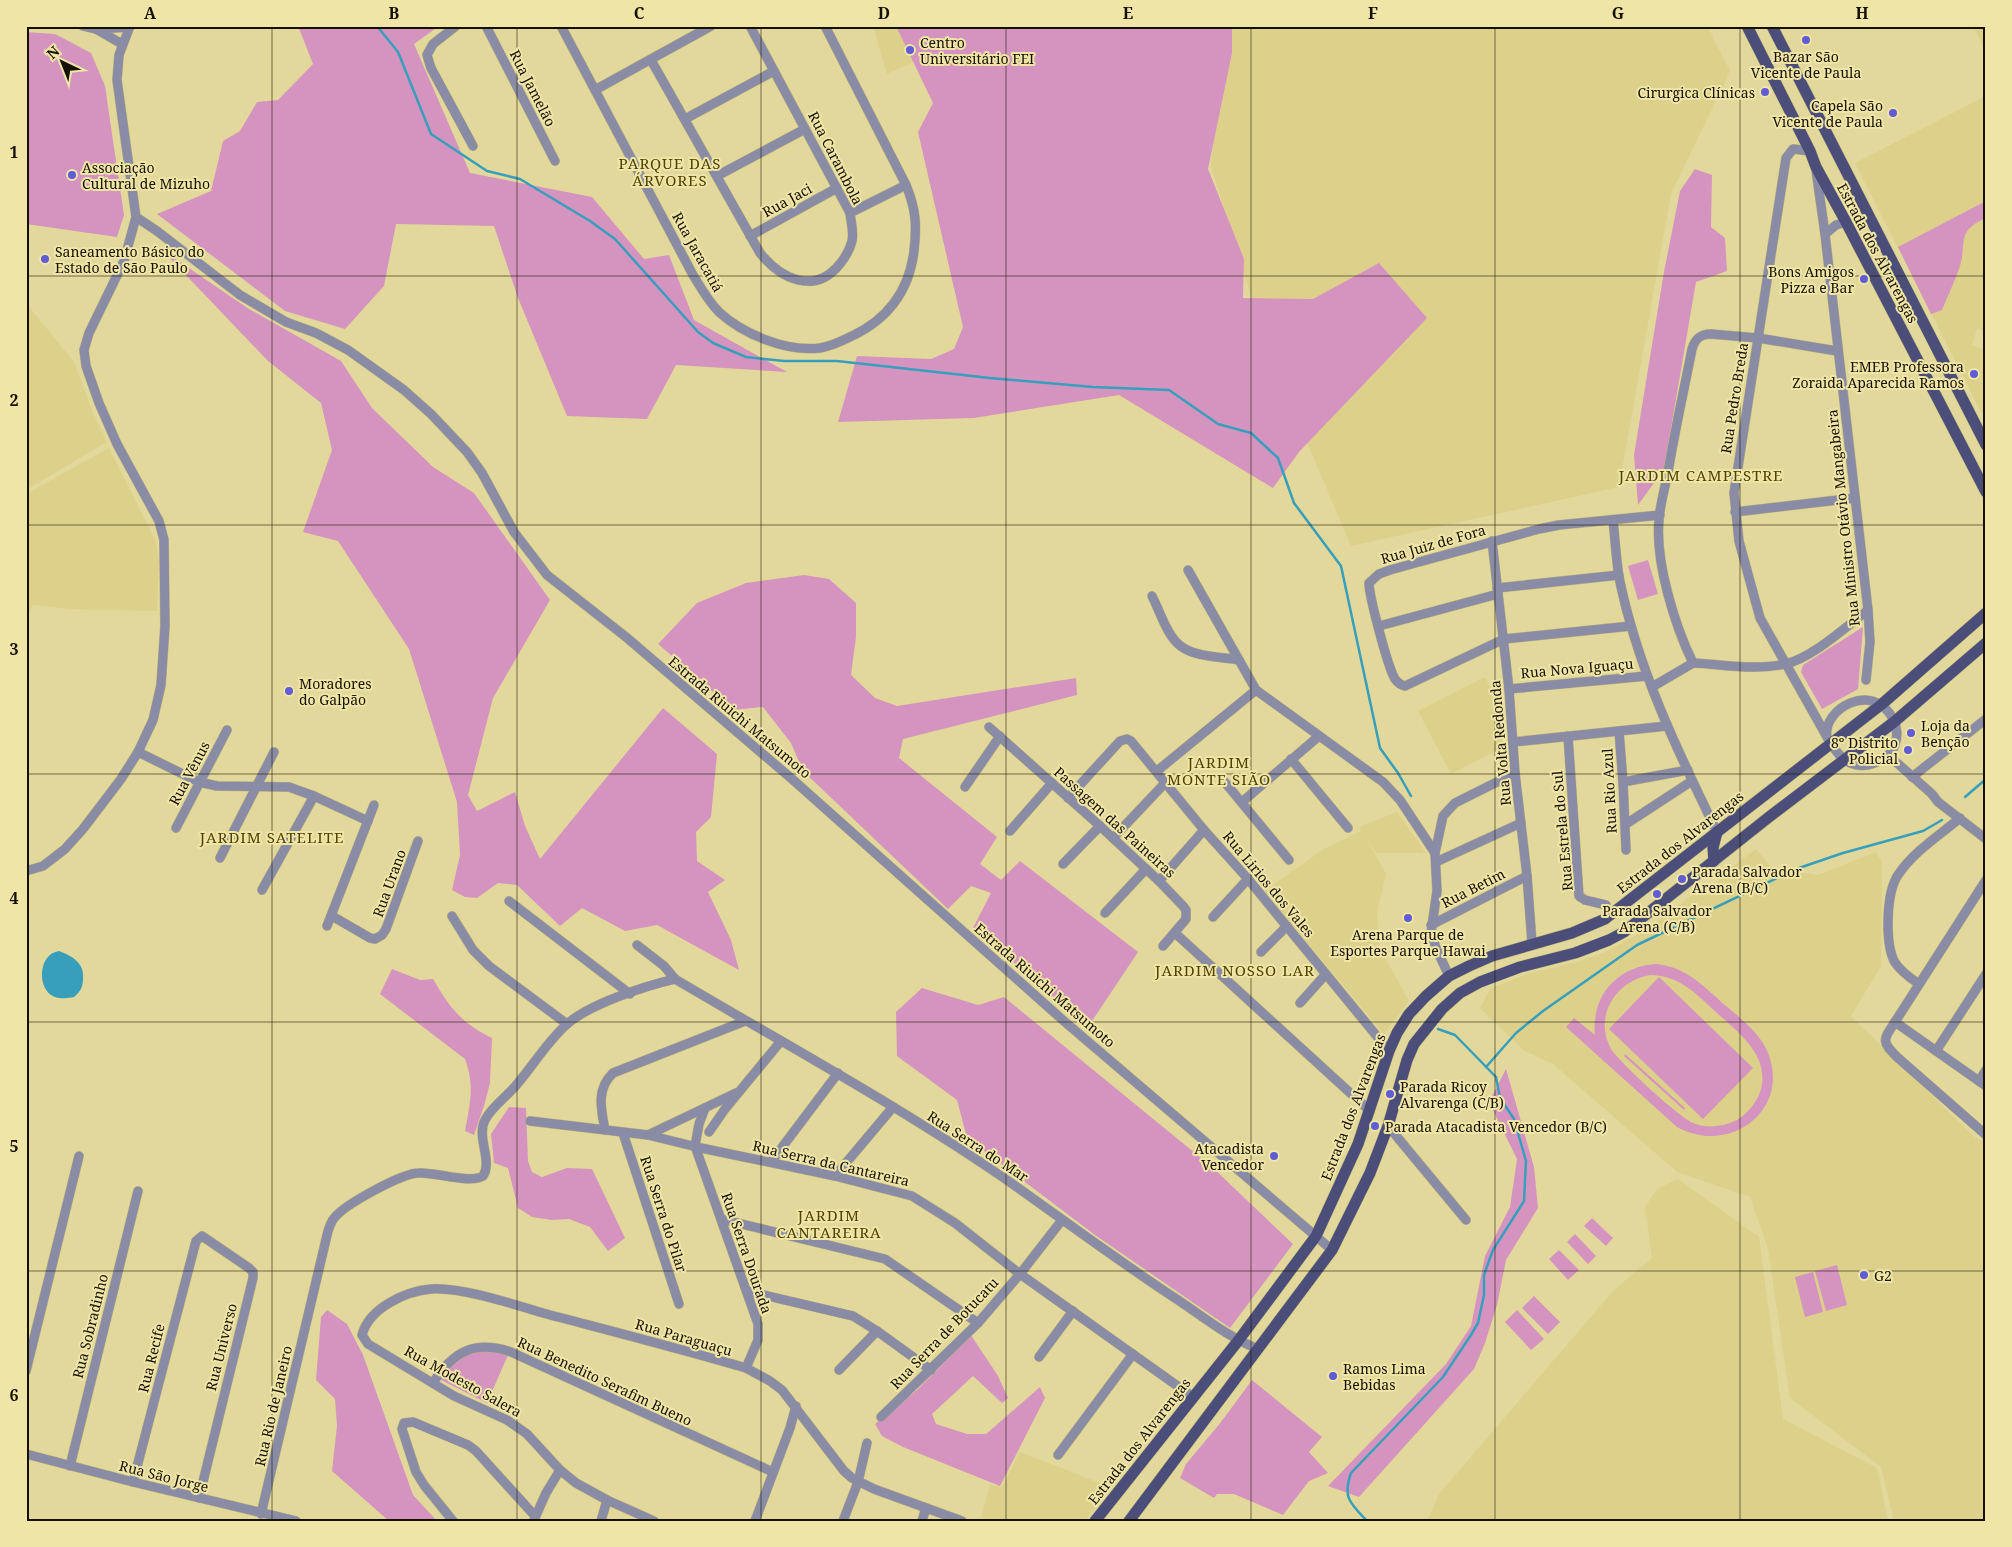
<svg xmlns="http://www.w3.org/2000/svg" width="2012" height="1547" viewBox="0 0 2012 1547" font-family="'Noto Serif',serif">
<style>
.built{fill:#dcd08b}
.green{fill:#d594bf;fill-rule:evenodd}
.water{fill:#379fbc}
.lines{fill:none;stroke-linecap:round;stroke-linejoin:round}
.stream{stroke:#379fbc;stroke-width:2.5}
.minor-casing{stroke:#bdb47f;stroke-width:10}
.major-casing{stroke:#bdb47f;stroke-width:12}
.minor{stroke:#898ca4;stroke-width:9}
.major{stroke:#4b4e78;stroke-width:11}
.grid{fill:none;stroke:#151000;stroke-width:1;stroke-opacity:0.55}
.poi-dot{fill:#605cd5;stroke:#efe5a7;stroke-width:2}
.labels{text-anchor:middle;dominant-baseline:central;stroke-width:4;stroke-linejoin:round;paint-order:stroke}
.poi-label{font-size:14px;fill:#151000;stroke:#efe5a7;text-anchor:start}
.street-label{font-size:14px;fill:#151000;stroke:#efe5a7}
.neighbourhood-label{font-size:15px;letter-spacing:1px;fill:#4e4400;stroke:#efe5a7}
.neatline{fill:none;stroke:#151000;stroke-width:2}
.grid-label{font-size:16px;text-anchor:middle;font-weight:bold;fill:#151000}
</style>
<rect width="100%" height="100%" fill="#e2d89b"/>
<g class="built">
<polygon points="873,26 992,26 887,74"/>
<polygon points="1225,26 1707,26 1730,71 1671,194 1619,487 1351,546 1267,348 1211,166"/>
<polygon points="1973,26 1986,26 1986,52"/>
<polygon points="1986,96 1986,331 1977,329 1972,345 1986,350 1986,414 1981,412 1855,163"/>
<polygon points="26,303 74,362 93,413 107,442 26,490"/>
<polygon points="109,448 155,539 159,560 157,611 70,609 33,605 26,618 26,494"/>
<polygon points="1485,677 1490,687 1497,685 1500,689 1503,747 1451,774 1418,711"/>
<polygon points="1397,812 1426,853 1376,853 1366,838 1386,874 1377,912 1379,947 1409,1001 1384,1034 1264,891 1324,849 1361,831 1359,827"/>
<polygon points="1756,849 1772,868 1818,875 1876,852 1882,863 1881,966 1851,1016 1973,1136 1986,1143 1986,1521 1894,1521 1881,1467 1790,1398 1768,1249 1750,1197 1677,1172 1553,1064 1523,1050 1480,1008 1491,988 1530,973 1580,961 1603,953 1631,938 1656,922 1701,888 1718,881 1726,871"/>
<polygon points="1678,1179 1759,1237 1783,1419 1877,1468 1888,1521 1427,1521 1439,1494 1613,1291 1652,1258 1645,1207 1657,1189"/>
<polygon points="1020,1452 1110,1487 1085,1521 990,1521 981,1518 990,1485 1002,1487"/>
</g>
<g class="green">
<polygon points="298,26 439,26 414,44 470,173 592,197 644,259 669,255 694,320 787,372 676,365 647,419 567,416 518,298 494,226 396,224 384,286 345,329 285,311 157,214 211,191 223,141 240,131 257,102 278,100 313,64"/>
<polygon points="896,26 1232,26 1232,53 1208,169 1244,259 1243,298 1313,299 1379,263 1427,318 1299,452 1273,488 1119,395 974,418 838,422 857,356 931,359 954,349 963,327 918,132 933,103"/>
<polygon points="26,32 55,34 91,53 105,86 112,134 124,215 117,237 26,224"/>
<polygon points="1695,169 1712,175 1711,227 1725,238 1727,271 1696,282 1664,469 1638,505 1634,455 1664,272 1680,191"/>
<path d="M1984,202L1986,218C1956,231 1967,242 1960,266C1955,281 1948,295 1942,310L1931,314L1898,247Z"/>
<polygon points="161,249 249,309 341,361 372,408 433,467 474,493 550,600 493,698 468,795 477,811 515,792 525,826 540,859 663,708 717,754 711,817 696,832 697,861 725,880 708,892 731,940 739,970 657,925 625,931 582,908 560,926 517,885 498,883 477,898 465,897 452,890 460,855 457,802 409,649 338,541 303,532 332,450 321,403 268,361"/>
<polygon points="1648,560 1658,594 1638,600 1628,566"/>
<polygon points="804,575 829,579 856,603 856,637 851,675 875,698 897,706 1076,678 1077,695 903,739 899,758 997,837 980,864 1001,880 1020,861 1138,952 1088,1027 973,928 991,893 971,886 948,909 803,771 791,743 763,707 732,710 699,679 658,644 697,603 746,583"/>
<polygon points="1863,627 1858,689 1822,709 1801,672 1803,665"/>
<path d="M1655,964C1682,966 1698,981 1717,998C1734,1014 1759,1030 1768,1053C1791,1111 1729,1156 1677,1127L1566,1027L1574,1018L1595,1035C1591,996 1617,967 1655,964ZM1650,975C1680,975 1697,995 1717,1013C1741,1035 1773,1058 1759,1095C1754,1105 1747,1114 1737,1120C1723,1127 1707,1129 1693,1123C1679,1117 1619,1062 1611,1049C1593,1016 1616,981 1650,975Z"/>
<path d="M392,969L420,980L433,979C450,1008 461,1023 492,1038L490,1083L484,1106L474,1135L465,1131C470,1103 475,1087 465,1059L380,994Z"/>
<polygon points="1659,977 1753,1068 1703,1119 1609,1029"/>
<polygon points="922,988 978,1005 1004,997 1212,1167 1293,1244 1230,1328 1095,1235 967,1138 957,1100 897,1056 896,1012"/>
<polygon points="1625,1054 1685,1108 1684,1110 1624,1056"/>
<polygon points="1506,1069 1534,1167 1538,1208 1506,1260 1497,1305 1485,1343 1474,1369 1359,1497 1328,1486 1446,1364 1471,1326 1485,1256 1510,1207 1517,1159 1489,1102"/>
<polygon points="509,1107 526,1108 528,1161 532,1172 542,1177 567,1168 592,1169 625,1238 608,1251 590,1227 569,1219 552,1220 532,1217 518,1208 508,1168 494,1163 491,1134"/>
<polygon points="1592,1218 1613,1238 1606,1246 1584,1226"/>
<polygon points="1575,1234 1596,1256 1588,1264 1567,1242"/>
<polygon points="1559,1250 1579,1270 1568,1280 1549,1259"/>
<polygon points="1837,1265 1847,1305 1826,1311 1815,1271"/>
<polygon points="1813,1272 1823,1312 1805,1317 1795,1277"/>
<polygon points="1534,1296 1560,1322 1548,1334 1522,1308"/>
<polygon points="327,1310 347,1324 363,1355 413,1495 437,1521 389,1521 332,1471 337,1426 335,1399 316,1380 321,1317"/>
<polygon points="1517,1310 1544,1339 1531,1350 1505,1322"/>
<polygon points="971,1335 998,1376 1008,1398 1002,1403 973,1376 932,1414 936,1424 967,1434 986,1434 1040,1387 1045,1398 1000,1486 903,1447 882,1436 875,1424 917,1390"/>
<polygon points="486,1347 508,1355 487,1403 437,1378 446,1364"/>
<polygon points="1252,1380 1322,1437 1309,1452 1328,1473 1309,1481 1283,1515 1234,1494 1217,1494 1214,1498 1180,1478 1186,1464 1221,1422"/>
</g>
<path class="water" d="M59,951C72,956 85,963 83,979C83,987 80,992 74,997C67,998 58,1000 51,995C37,985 39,954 59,951Z"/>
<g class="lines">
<g class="stream">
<polyline points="377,26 398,52 431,134 487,171 520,179 590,221 615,239 698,332 713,343 746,357 784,361 837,361 990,378 1093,387 1169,390 1218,424 1251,433 1278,458 1294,503 1341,566 1380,748 1398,773 1411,796"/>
<polyline points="1965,797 1986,779"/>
<polyline points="1486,1067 1516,1033 1543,1011 1637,945 1796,869 1843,853 1923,831 1942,820"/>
<path d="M1367,1521C1351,1504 1342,1498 1351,1473L1443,1377L1471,1335L1478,1323L1484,1295V1275L1493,1250L1524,1201L1526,1161L1514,1119L1500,1098L1496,1077L1455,1035L1438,1029"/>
</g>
<defs>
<g id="minor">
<polyline points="83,26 96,29 130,27"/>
<polyline points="456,26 433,44 427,55 431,68 473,146"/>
<polyline points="486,26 555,161"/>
<path d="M561,26L693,275C701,288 708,301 719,312C744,335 787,352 820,348C832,346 842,341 852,336C888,319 909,292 914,251C917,225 916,209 906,185L825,26"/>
<polyline points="96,29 122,44"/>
<path d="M651,60L760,253C781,279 814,295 839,265C845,258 850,249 852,241C854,232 851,222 850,213L750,26"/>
<polyline points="595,90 711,26"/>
<polyline points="685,119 774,71"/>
<path d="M1810,151L1793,149L1786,158L1734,493L1739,541L1760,618L1831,744C1836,751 1841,759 1850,763C1865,770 1890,760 1895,745C1898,736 1897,727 1893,719C1873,680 1822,709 1827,737"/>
<polyline points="1816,170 1825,234 1868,610 1870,642 1866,680"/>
<polyline points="717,176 805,129"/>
<polyline points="850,213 906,185"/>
<polyline points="136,217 157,231 240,295 286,322 316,333 348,350 404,390 431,414 467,452 482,473 514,532 547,575 626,637 792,779 1065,1022 1332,1250"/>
<polyline points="1825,234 1836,225 1846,222"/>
<polyline points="750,236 837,188"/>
<path d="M1837,351L1758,338L1711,334C1700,334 1695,339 1692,349C1684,390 1675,430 1668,472C1665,488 1660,504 1659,520C1655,562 1675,626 1693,663C1722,664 1755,671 1785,664C1811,659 1847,626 1868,610"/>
<polyline points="1735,512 1855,498"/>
<path d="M1613,520C1615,538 1616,558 1619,577C1637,667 1677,750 1717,832"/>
<polyline points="1492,541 1509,689 1515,773 1527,876 1532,943"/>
<polyline points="1188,570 1256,690 1383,782 1400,800 1435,853"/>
<polyline points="1497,588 1619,575"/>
<path d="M1152,596C1160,611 1167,637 1182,647C1196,657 1222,657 1239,660"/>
<polyline points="1379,626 1498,594"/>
<path d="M1631,626L1504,639L1405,686C1400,685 1398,683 1395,679C1388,668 1369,596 1369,583L1379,574L1390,570L1539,529L1559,525L1660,515"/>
<polyline points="1652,687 1693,663"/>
<polyline points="1509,689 1647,676"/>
<polyline points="989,727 1100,826 1159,881 1183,906 1186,910 1186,919 1163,946"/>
<polyline points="1619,731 1623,782 1626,850"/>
<polyline points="1568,736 1579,896 1585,900 1606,905"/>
<polyline points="1513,742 1667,726"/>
<polyline points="138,752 199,782 217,786 289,787 314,796 368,821"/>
<polyline points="1888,755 1932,794 1938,802 1986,839"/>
<polyline points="1291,759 1348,828"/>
<polyline points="1157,771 1256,690"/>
<polyline points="1912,777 1986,719"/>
<polyline points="1223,780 1289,860"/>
<polyline points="1623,782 1688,770"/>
<polyline points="965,787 1000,736"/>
<polyline points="1068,798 1120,741 1127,739 1131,741 1204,830 1248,879 1389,1051"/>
<polyline points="1242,802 1319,736"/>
<polyline points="1626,824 1692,781"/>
<polyline points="176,828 227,730"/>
<polyline points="1010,831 1052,783"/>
<polyline points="1113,838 1166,782"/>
<polyline points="220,858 274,752"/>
<polyline points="1436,862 1521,823"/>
<polyline points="1063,864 1100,826"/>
<polyline points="26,871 43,866 65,849 83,829 121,779 138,752 153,720 161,685 165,626 164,540 159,521 117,444 99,403 86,366 84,350 89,333 124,261 136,217 117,80 119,55 130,26"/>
<polyline points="1986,880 1895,1022 1986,1086"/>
<polyline points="1159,881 1204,830"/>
<polyline points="262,890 314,796"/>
<polyline points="509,901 630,994"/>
<polyline points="1105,913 1146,869"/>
<polyline points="332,916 370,938 375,939 382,935 386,929 418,841"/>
<polyline points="452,916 473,950 489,966 567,1024"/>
<polyline points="1213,917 1248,879"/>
<polyline points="1431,925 1527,876"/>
<polyline points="327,926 374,805"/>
<polyline points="1175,933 1370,1111"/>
<path d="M637,945L664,966L675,979C788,1046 905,1109 1014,1185C1069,1224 1124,1265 1181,1302C1206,1319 1230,1338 1258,1349"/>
<polyline points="1261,952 1287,926"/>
<polyline points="1449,976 1436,948 1431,933 1437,891 1435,853 1443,816 1455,803 1515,773"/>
<path d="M1919,984C1910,978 1900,971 1894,961C1885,941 1886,893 1898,875C1913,852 1940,835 1960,818"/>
<polyline points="1300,1003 1326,974"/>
<path d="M1895,1022C1883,1040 1881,1041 1897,1057L1986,1135"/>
<polyline points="1936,1051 1986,974"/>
<polyline points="1979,1081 1986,1070"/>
<polyline points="705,1108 699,1124 695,1146 758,1324 758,1340 746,1368"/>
<polyline points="530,1121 648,1135 701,1148 835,1176 912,1196 955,1223 1020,1274 1193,1397"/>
<polyline points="1388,1126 1466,1220"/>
<path d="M605,1130C601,1109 596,1089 613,1073L745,1021"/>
<polyline points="709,1132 725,1109 781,1041"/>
<polyline points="623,1133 679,1304"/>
<polyline points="648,1135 736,1093"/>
<polyline points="771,1162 838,1073"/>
<polyline points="835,1176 893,1107"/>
<polyline points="721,1219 885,1259 978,1323"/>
<polyline points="747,1291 853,1316 877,1331 931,1370"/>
<polyline points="1039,1357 1073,1311"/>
<polyline points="839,1370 877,1331"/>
<polyline points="26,1371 79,1156"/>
<path d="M433,1383C453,1351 475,1340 511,1352L773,1472"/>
<polyline points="881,1417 978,1323 1020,1274 1062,1220"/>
<polyline points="26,1454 133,1482 296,1521"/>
<polyline points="1058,1455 1133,1354"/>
<polyline points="70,1466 138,1191"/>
<polyline points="133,1482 196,1241 202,1236 249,1268 253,1272 253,1278 199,1498"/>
<path d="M261,1514L328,1231C330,1226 331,1221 335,1217C346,1204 402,1173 419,1173C436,1172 470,1184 483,1176C493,1161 476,1137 485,1120C492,1106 508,1096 518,1083C534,1064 548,1041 566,1025C589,1004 645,986 675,979"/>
<polyline points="534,1520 546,1493 560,1470"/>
<polyline points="453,1521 424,1485 416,1472 402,1429 404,1423 413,1422 468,1445 476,1451 535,1516"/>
<polyline points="601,1521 607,1500"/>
<path d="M654,1521L607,1500L576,1483L560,1470L527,1434L507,1420L454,1396L368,1344L362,1335C369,1308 406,1291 431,1289C461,1287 513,1304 543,1313C611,1331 678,1348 746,1368L770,1381L782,1390L844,1471L852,1478L874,1489L962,1521"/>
<polyline points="755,1521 790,1428 796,1406"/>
<polyline points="843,1521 858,1482 867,1443"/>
<polyline points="922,1521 926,1508"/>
</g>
<g id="major">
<polyline points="1747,26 1810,151 1816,167 1846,222 1986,492"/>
<polyline points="1772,26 1986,445"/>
<polyline points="1714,861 1713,848 1717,832"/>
<polyline points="1095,1521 1238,1341 1316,1236 1358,1144 1389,1051 1397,1033 1409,1014 1426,996 1449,976 1469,966 1492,956 1572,933 1605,919 1882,704 1986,613"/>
<polyline points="1129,1521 1332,1250 1370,1173 1388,1126 1407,1060 1414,1044 1442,1009 1460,993 1480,982 1520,967 1575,953 1609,940 1624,932 1769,817 1894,722 1986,643"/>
</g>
</defs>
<use href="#minor" class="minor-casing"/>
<use href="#major" class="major-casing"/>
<use href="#minor" class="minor"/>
<use href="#major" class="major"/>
</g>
<path class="grid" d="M272,26V1521M517,26V1521M761,26V1521M1006,26V1521M1251,26V1521M1495,26V1521M1740,26V1521M26,276H1986M26,525H1986M26,774H1986M26,1022H1986M26,1271H1986"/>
<g class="poi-dot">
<circle cx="1806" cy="40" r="5"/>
<circle cx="910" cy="50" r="5"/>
<circle cx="1765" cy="92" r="5"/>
<circle cx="1893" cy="113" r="5"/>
<circle cx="72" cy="175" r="5"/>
<circle cx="45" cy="259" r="5"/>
<circle cx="1864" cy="279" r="5"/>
<circle cx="1974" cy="374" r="5"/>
<circle cx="289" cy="691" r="5"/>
<circle cx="1911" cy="733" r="5"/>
<circle cx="1908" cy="750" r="5"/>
<circle cx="1682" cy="879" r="5"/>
<circle cx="1657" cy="894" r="5"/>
<circle cx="1408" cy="918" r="5"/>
<circle cx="1390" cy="1094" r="5"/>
<circle cx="1375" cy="1126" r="5"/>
<circle cx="1274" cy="1156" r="5"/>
<circle cx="1864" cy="1275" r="5"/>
<circle cx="1333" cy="1376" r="5"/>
</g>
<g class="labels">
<g class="poi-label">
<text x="920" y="42">Centro<tspan x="920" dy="16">Universitário FEI</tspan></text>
<text x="1806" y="56" text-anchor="middle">Bazar São<tspan x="1806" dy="16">Vicente de Paula</tspan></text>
<text x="1755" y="92" text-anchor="end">Cirurgica Clínicas</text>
<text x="1883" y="105" text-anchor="end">Capela São<tspan x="1883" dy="16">Vicente de Paula</tspan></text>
<text x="82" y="167">Associação<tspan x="82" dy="16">Cultural de Mizuho</tspan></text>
<text x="55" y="251">Saneamento Básico do<tspan x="55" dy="16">Estado de São Paulo</tspan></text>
<text x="1854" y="271" text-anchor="end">Bons Amigos<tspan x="1854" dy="16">Pizza e Bar</tspan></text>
<text x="1964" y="366" text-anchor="end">EMEB Professora<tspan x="1964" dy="16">Zoraida Aparecida Ramos</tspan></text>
<text x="299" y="683">Moradores<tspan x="299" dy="16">do Galpão</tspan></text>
<text x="1921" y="725">Loja da<tspan x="1921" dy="16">Benção</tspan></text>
<text x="1898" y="742" text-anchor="end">8º Distrito<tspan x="1898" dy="16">Policial</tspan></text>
<text x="1692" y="871">Parada Salvador<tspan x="1692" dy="16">Arena (B/C)</tspan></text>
<text x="1657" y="910" text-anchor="middle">Parada Salvador<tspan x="1657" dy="16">Arena (C/B)</tspan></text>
<text x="1408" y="934" text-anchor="middle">Arena Parque de<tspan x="1408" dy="16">Esportes Parque Hawai</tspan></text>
<text x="1400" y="1086">Parada Ricoy<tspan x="1400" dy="16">Alvarenga (C/B)</tspan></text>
<text x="1385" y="1126">Parada Atacadista Vencedor (B/C)</text>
<text x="1264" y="1148" text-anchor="end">Atacadista<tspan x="1264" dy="16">Vencedor</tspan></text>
<text x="1874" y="1275">G2</text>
<text x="1343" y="1368">Ramos Lima<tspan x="1343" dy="16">Bebidas</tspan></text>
</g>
<g class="street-label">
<text transform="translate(533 88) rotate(63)">Rua Jamelão</text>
<text transform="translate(836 158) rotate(63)">Rua Carambola</text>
<text transform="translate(787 200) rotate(-29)">Rua Jaci</text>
<text transform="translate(698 252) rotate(61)">Rua Jaracatiá</text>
<text transform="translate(1878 253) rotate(62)">Estrada dos Alvarengas</text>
<text transform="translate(1734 398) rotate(-81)">Rua Pedro Breda</text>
<text transform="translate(1843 518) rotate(-96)">Rua Ministro Otávio Mangabeira</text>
<text transform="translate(1433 544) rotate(-16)">Rua Juiz de Fora</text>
<text transform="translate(1577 668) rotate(-5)">Rua Nova Iguaçu</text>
<text transform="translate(740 717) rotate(40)">Estrada Riuichi Matsumoto</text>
<text transform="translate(1500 743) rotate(-95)">Rua Volta Redonda</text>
<text transform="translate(189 773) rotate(-62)">Rua Vênus</text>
<text transform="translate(1609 791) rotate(-93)">Rua Rio Azul</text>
<text transform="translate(1115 822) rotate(42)">Passagem das Paineiras</text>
<text transform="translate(1562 831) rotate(-95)">Rua Estrela do Sul</text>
<text transform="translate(1680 842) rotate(-38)">Estrada dos Alvarengas</text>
<text transform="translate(389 883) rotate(-70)">Rua Urano</text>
<text transform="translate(1269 884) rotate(50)">Rua Lirios dos Vales</text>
<text transform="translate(1473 888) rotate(-27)">Rua Betim</text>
<text transform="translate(1045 985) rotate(41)">Estrada Riuichi Matsumoto</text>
<text transform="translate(1353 1107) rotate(-69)">Estrada dos Alvarengas</text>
<text transform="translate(978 1146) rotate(33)">Rua Serra do Mar</text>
<text transform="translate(831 1163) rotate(13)">Rua Serra da Cantareira</text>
<text transform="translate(664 1214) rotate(72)">Rua Serra do Pilar</text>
<text transform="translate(747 1253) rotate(71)">Rua Serra Dourada</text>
<text transform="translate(90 1326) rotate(-76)">Rua Sobradinho</text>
<text transform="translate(944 1333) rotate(-46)">Rua Serra de Botucatu</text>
<text transform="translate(684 1337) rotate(16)">Rua Paraguaçu</text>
<text transform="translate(221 1347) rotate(-76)">Rua Universo</text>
<text transform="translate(151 1358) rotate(-76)">Rua Recife</text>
<text transform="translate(463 1381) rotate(29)">Rua Modesto Salera</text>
<text transform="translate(605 1381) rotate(25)">Rua Benedito Serafim Bueno</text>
<text transform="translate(273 1406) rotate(-77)">Rua Rio de Janeiro</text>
<text transform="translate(1139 1441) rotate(-52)">Estrada dos Alvarengas</text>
<text transform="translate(164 1476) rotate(14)">Rua São Jorge</text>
</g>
<g class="neighbourhood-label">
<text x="670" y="163">PARQUE DAS<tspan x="670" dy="17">ÁRVORES</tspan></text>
<text x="1701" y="475">JARDIM CAMPESTRE</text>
<text x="1219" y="762">JARDIM<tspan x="1219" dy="17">MONTE SIÃO</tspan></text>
<text x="272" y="837">JARDIM SATELITE</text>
<text x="1235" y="970">JARDIM NOSSO LAR</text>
<text x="829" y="1215">JARDIM<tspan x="829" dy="17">CANTAREIRA</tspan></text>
</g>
</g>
<rect width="2012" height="1547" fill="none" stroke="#efe5a7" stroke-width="55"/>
<g transform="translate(62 62) rotate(317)" stroke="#efe5a7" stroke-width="4" paint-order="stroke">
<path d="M0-4L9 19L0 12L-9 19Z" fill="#151000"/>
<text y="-8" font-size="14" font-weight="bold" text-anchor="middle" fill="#151000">N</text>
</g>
<rect x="28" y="28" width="1956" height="1492" class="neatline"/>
<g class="grid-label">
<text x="150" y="19">A</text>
<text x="394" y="19">B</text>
<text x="639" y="19">C</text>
<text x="884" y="19">D</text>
<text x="1128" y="19">E</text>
<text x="1373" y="19">F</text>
<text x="1618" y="19">G</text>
<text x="1862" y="19">H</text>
<text x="14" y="158">1</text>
<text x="14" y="406">2</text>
<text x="14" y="655">3</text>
<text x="14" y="904">4</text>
<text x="14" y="1152">5</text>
<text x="14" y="1401">6</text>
</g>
</svg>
